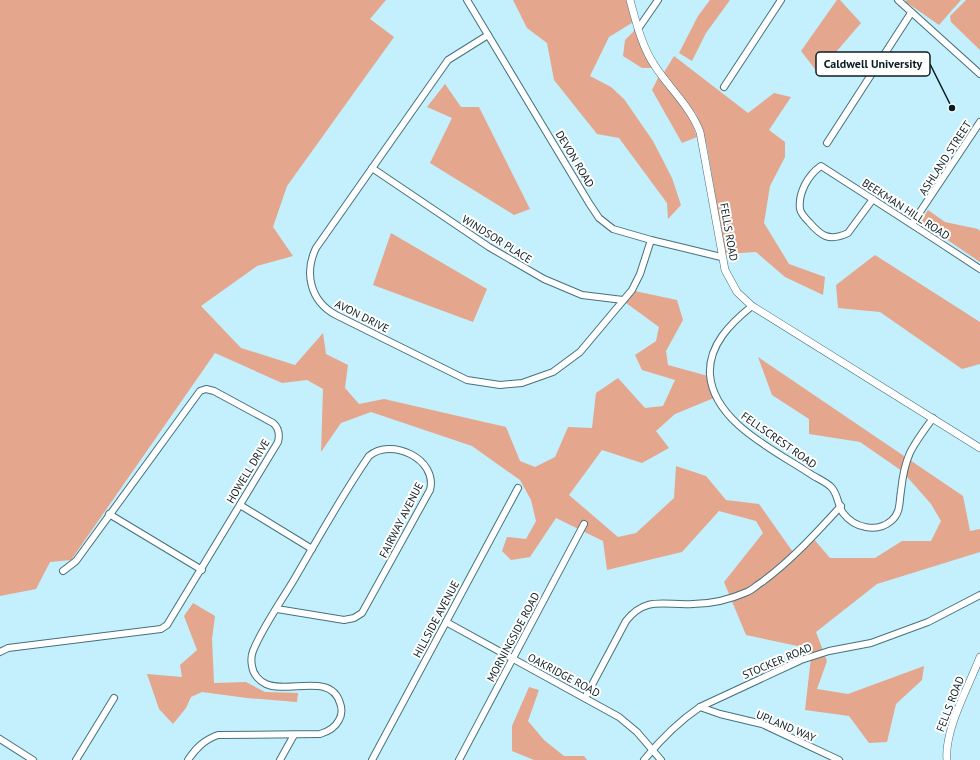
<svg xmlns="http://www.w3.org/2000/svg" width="980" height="760" viewBox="0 0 980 760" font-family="'PT Sans',sans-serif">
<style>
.green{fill:#e4a68c}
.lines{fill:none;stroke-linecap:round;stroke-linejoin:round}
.minor-casing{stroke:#47717b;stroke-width:8}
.tertiary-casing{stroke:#47717b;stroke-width:8}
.minor{stroke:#fff;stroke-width:6}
.tertiary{stroke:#fff;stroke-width:7}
.labels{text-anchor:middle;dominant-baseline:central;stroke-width:4;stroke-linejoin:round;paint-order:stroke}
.street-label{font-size:11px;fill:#0c1d21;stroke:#fff}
.leader{fill:none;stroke:#0c1d21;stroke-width:1.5}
.callout-dot{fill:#0c1d21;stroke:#fff;stroke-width:1.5}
.callout{fill:#fff;stroke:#0c1d21;stroke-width:1.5}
.callout-label{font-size:12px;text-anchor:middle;font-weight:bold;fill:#0c1d21}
</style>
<rect width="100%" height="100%" fill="#c3f0fc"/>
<g class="green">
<polygon points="0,0 386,0 370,19 394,37 287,186 273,227 293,256 257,266 201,306 241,348 295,365 323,333 326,354 348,365 345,388 359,404 384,399 506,427 520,461 535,467 555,457 568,427 592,428 596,393 618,378 645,408 663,406 675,380 642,370 635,355 656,341 659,327 622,300 630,290 677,300 683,320 666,351 668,365 708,376 714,398 675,414 656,431 669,448 642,463 602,450 569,495 618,537 636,533 674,498 676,466 706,476 726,500 759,504 795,555 812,537 830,558 875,558 902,541 931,541 941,521 931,504 902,471 860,442 809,434 809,419 772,395 758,357 963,496 970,531 980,529 980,552 877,584 816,632 827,661 817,689 848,694 924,666 922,680 896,704 887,742 869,743 849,716 805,710 812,649 746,635 724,582 763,533 756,521 719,511 682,552 607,570 603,541 556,518 530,557 511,560 502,551 507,537 526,539 536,521 531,500 520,480 472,446 371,412 341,423 321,452 323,389 307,380 282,383 215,353 71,560 50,562 36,589 0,596"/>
<polygon points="513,0 629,0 635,21 609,37 590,76 611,87 624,99 653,141 672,178 681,205 668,219 667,203 619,138 597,134 554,80 547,43 527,28"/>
<polygon points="710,0 730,0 706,33 692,61 679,53 698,16"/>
<polygon points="837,0 840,0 861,23 818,73 801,51"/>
<polygon points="906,0 961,0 939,25 906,2"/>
<polygon points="966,0 980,0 980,50 951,22 950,16"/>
<polygon points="636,29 652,68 642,68 623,56 625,40"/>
<polygon points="674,56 748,113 774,93 791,97 769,130 785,142 785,157 770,186 764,223 789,264 825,277 823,295 785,277 756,252 725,254 707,146 696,114 663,74"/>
<polygon points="659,76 690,118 697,137 682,143 652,90"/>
<polygon points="445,84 461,107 479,107 530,209 514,215 430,163 452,118 427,107"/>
<polygon points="928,210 945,222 978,229 980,231 980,262 921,222"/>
<polygon points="391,233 487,289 473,322 373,285"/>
<polygon points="875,255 980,322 980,364 962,369 880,312 838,308 836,285"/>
<polygon points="193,603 215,616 212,639 214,683 246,682 265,692 298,693 297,702 247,698 202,692 191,697 186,708 173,724 159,709 147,674 182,677 180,665 197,650 184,616"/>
<polygon points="529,687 539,690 528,721 544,740 564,756 584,756 587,760 534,760 512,751 512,726"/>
</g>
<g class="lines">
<defs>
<g id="minor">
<polyline points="467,0 589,203 599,218 613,229 651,240 721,257"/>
<polyline points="898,0 980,74"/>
<polyline points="638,29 658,0"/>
<path d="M488,35L448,60L316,248C304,273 310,301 336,315L467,380L500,385L522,383L553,372L580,352L632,290L640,274L651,240"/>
<polyline points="724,87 781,0"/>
<polyline points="827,143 911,13"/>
<polyline points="372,168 489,247 544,279 582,295 623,300"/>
<path d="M873,199L848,233C829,242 821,236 809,222C805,218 801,214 800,209C798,193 808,175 821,166C874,200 927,234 980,269"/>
<polyline points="912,224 980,122"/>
<path d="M752,306C731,323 708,345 710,375C714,422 774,450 809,473C816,478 827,482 832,488C838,495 838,506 843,513C854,528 877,533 891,521C901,513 899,502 901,491C905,454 912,447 933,418"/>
<polyline points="240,505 312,549"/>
<polyline points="109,514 202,570"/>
<polyline points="446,622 619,717 637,732 661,760"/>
<path d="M0,652L8,648L161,629L167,625L278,442C280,434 279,428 273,423L214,391L206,389L200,391L76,561L63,571"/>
<path d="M585,698L626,621C646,595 666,606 693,604C710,604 731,599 747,592C752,590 757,585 762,582C792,560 816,533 841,506"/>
<polyline points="700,707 720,714 762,724 839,760"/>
<polyline points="0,739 33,760"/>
<polyline points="76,760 114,698"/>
<path d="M188,760C196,748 204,740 218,735L320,734C327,732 335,728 339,720C342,715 342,708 340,703C331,672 288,694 266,684C259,681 253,674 252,666C251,661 251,656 253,651C262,628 282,600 295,578C319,537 342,495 369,456C391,437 438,459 430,490L362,613L354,618L344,620L277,609"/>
<polyline points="280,760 294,735"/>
<polyline points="372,760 518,488"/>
<polyline points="459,760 584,524"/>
<path d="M644,760C661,739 678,722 700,707L801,660L829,651L871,643L928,622L980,595"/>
</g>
<g id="tertiary">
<path d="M630,0C636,22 642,47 655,66C670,89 690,106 700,132L725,270L737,292L752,306L980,448"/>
<path d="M947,760C944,730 969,686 980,657"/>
</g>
</defs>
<use href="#minor" class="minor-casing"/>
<use href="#tertiary" class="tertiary-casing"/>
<use href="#minor" class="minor"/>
<use href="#tertiary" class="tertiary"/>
</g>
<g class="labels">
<g class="street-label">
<text transform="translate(945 158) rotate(-57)">ASHLAND STREET</text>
<text transform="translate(575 159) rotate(59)">DEVON ROAD</text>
<text transform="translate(906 209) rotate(33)">BEEKMAN HILL ROAD</text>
<text transform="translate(729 232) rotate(80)">FELLS ROAD</text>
<text transform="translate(497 239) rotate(32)">WINDSOR PLACE</text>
<text transform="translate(362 316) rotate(27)">AVON DRIVE</text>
<text transform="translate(779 440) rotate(35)">FELLSCREST ROAD</text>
<text transform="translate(248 471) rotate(-59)">HOWELL DRIVE</text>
<text transform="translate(401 520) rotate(-63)">FAIRWAY AVENUE</text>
<text transform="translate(436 619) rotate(-62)">HILLSIDE AVENUE</text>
<text transform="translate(513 637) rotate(-62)">MORNINGSIDE ROAD</text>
<text transform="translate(777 661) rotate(-23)">STOCKER ROAD</text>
<text transform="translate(564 675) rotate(28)">OAKRIDGE ROAD</text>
<text transform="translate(950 704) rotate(-69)">FELLS ROAD</text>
<text transform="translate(786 726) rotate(23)">UPLAND WAY</text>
</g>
</g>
<path class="leader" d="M952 108L930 64"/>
<circle class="callout-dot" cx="952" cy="108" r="4"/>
<rect class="callout" x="816" y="52" width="114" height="24" rx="4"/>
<g class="callout-label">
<text x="873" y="68">Caldwell University</text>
</g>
</svg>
